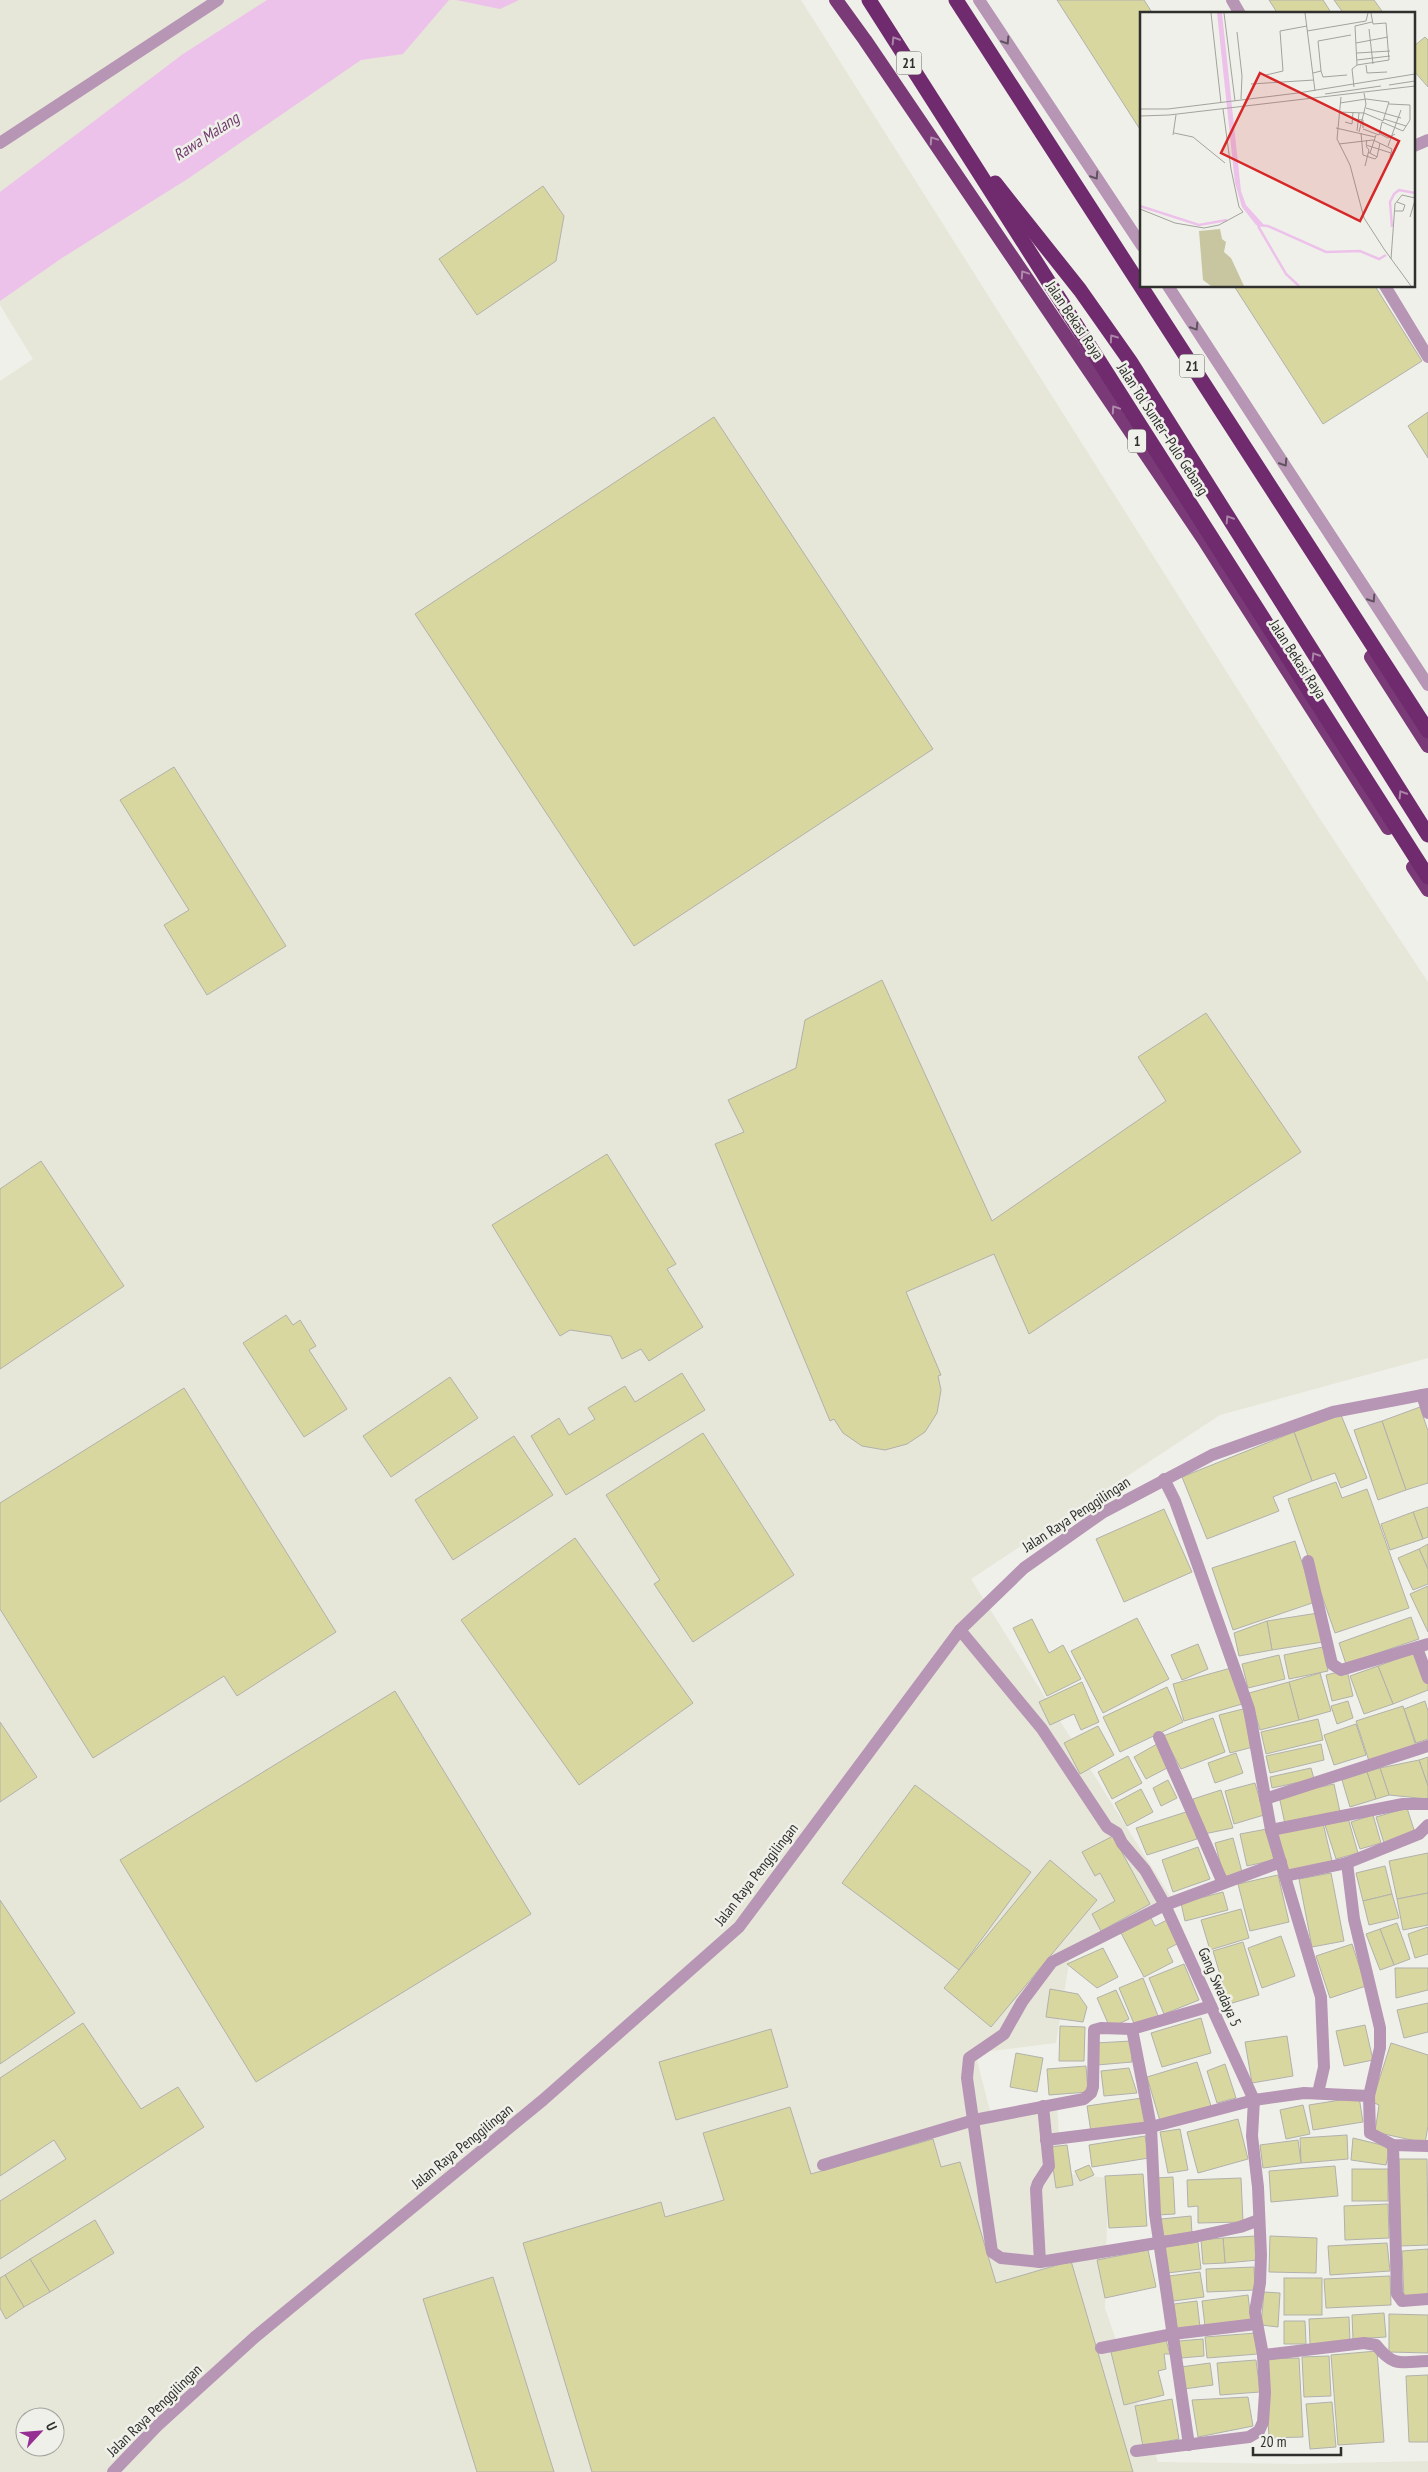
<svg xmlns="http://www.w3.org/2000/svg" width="1428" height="2472" viewBox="0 0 1428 2472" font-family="'PT Sans Narrow',sans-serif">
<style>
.built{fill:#e6e6d9;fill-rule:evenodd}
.water{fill:#edc2ea}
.building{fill:#d9d7a0;stroke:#b1b1ac}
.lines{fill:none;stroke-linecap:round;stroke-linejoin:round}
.minor{stroke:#b795b5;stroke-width:12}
.tertiary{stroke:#b795b5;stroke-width:12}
.trunk{stroke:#7a3a78;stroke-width:14}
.motorway{stroke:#702b6f;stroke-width:15}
.oneway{stroke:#aa84a6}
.oneway2{stroke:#5f535d}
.oneway3{stroke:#af8cab}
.labels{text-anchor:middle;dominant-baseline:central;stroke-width:5;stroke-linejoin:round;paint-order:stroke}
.shield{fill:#f0f0ea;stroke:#696966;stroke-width:1}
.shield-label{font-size:14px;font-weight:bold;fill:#2f2f2d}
.street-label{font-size:15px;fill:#2f2f2d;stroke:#f0f0ea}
.water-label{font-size:16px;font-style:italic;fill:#703c6e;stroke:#f0f0ea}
.inset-river{fill:none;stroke:#edc2ea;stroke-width:2.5}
.inset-road{fill:none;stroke:#a3a39e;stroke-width:1}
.view{fill:#d62828;fill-opacity:0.15;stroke:#d62828;stroke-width:2.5}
.inset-edge{fill:none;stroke:#2f2f2d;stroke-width:2.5}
</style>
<rect width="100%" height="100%" fill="#f0f0ea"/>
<path class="built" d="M0,0H801L1318,816L1428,982V1358L1220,1415L971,1579L1173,1901L1070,1957L1056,2043L975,2053L990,2111L1057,2101L1061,2173L1108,2178L1105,2308L1158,2462L1300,2464L1428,2461V2472H0V381L33,359L0,305ZM25,2417H55V2447H25Z"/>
<g class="water">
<polygon points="267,0 449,0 403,54 361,60 189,178 62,258 0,301 0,192 183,54"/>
<polygon points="456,0 519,0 500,9"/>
</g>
<g class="building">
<polygon points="1057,0 1144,0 1153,14 1142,14 1141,131"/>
<polygon points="1269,0 1323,0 1332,14 1278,14"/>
<polygon points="1334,0 1374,0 1384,14 1344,14"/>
<polygon points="1425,37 1428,40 1428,87 1414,71 1414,46"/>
<polygon points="543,186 564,216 556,261 477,315 439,259"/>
<polygon points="1234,286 1375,286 1422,361 1323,424"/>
<polygon points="1428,412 1428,458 1408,426"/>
<polygon points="714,417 933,749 634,946 415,614"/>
<polygon points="174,767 286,946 207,995 164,925 189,910 120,800"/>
<polygon points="882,980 992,1221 1166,1101 1138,1057 1206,1013 1301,1152 1029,1334 994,1254 906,1292 941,1375 938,1376 941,1390 937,1413 925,1432 907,1444 885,1450 862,1446 843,1433 834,1419 830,1421 715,1144 744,1132 728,1100 796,1068 805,1020"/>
<polygon points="607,1154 676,1264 667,1269 703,1327 649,1361 641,1349 622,1359 611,1336 570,1330 560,1336 492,1225"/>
<polygon points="41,1161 124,1286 0,1369 0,1189"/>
<polygon points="286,1315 293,1325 300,1320 316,1346 309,1350 347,1409 304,1437 243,1343"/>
<polygon points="682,1373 705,1410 566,1495 531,1436 559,1418 569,1435 595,1419 588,1408 625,1386 635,1402"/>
<polygon points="450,1377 478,1418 391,1477 363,1436"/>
<polygon points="184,1388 336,1632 237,1696 224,1676 93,1758 0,1609 0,1503"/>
<polygon points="1420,1407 1428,1431 1428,1483 1406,1490 1382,1421"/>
<polygon points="1341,1415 1367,1478 1341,1488 1335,1473 1312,1481 1294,1432"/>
<polygon points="1382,1421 1406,1490 1378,1500 1354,1430"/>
<polygon points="1294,1432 1312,1481 1273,1497 1279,1511 1207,1539 1182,1477"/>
<polygon points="703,1433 794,1575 693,1642 654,1584 660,1580 606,1495"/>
<polygon points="514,1436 553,1495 453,1560 415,1500"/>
<polygon points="1336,1482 1342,1498 1367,1489 1409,1608 1335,1633 1288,1499"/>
<polygon points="1428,1507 1428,1537 1423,1539 1413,1512"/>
<polygon points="1164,1509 1192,1572 1124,1602 1096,1539"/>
<polygon points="1413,1512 1423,1539 1390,1550 1381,1524"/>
<polygon points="575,1538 693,1703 579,1785 461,1620"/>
<polygon points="1295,1541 1315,1602 1233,1630 1212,1568"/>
<polygon points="1428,1544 1428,1569 1419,1549"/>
<polygon points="1419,1549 1428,1569 1428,1584 1413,1590 1398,1558"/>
<polygon points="1428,1586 1428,1632 1410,1594"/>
<polygon points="1318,1613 1323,1642 1272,1650 1267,1621"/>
<polygon points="1411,1617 1419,1639 1346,1664 1339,1643"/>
<polygon points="1137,1618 1169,1679 1103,1713 1071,1651"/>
<polygon points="1032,1619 1049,1653 1063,1645 1081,1679 1047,1696 1013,1628"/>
<polygon points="1267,1621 1272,1650 1239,1656 1234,1633"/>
<polygon points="1198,1644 1208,1669 1182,1680 1171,1655"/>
<polygon points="1323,1647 1328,1671 1289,1679 1284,1655"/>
<polygon points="1416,1652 1428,1684 1428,1690 1393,1704 1378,1666"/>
<polygon points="1279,1655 1285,1679 1248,1688 1242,1664"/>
<polygon points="1378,1666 1393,1704 1364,1714 1350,1676"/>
<polygon points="1231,1668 1242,1704 1184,1721 1173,1684"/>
<polygon points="1347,1670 1353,1696 1332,1701 1326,1675"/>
<polygon points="1320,1673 1331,1711 1299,1720 1289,1682"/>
<polygon points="1082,1682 1099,1722 1081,1730 1074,1714 1050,1725 1039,1702"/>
<polygon points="1289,1682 1299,1720 1260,1730 1249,1693"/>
<polygon points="1167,1687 1183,1722 1120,1752 1103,1717"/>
<polygon points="395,1691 531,1914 256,2082 120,1860"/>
<polygon points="1348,1701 1353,1718 1337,1724 1331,1706"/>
<polygon points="1425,1701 1428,1711 1428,1739 1416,1743 1404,1709"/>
<polygon points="1403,1706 1416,1746 1369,1761 1356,1721"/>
<polygon points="1243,1709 1253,1747 1230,1753 1219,1715"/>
<polygon points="1213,1718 1225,1752 1181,1769 1163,1736"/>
<polygon points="1318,1719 1323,1740 1266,1754 1261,1732"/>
<polygon points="0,1722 37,1777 0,1802"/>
<polygon points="1356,1724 1366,1755 1334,1765 1324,1735"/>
<polygon points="1098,1726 1114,1755 1080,1774 1064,1743"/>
<polygon points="1157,1744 1169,1767 1146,1779 1134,1757"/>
<polygon points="1321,1744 1324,1760 1270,1773 1266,1756"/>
<polygon points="1236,1753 1243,1773 1215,1783 1208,1763"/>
<polygon points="1128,1756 1142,1783 1112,1799 1098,1772"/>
<polygon points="1428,1757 1428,1786 1419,1760"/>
<polygon points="1419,1760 1428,1786 1428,1799 1389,1795 1380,1768"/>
<polygon points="1311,1768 1314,1779 1272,1788 1270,1777"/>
<polygon points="1380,1768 1389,1795 1376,1799 1367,1772"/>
<polygon points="1367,1772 1376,1799 1350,1807 1342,1780"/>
<polygon points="1168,1780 1177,1798 1161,1806 1153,1788"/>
<polygon points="1255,1783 1264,1815 1234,1824 1225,1791"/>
<polygon points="1334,1784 1340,1812 1285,1824 1279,1796"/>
<polygon points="915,1785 1031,1872 959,1970 842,1883"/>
<polygon points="1141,1789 1153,1812 1127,1826 1115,1803"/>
<polygon points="1221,1790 1233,1828 1204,1834 1193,1799"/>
<polygon points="1407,1808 1415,1833 1384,1843 1376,1817"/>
<polygon points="1189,1811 1197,1839 1147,1855 1136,1828"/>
<polygon points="1373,1815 1381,1843 1360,1849 1351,1822"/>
<polygon points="1348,1818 1358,1853 1336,1859 1325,1825"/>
<polygon points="1323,1823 1332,1861 1287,1872 1278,1833"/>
<polygon points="1267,1829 1274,1860 1247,1866 1240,1834"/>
<polygon points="1113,1836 1150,1904 1101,1931 1092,1914 1115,1901 1100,1873 1095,1876 1082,1852"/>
<polygon points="1233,1838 1242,1872 1224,1877 1215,1843"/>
<polygon points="1198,1847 1210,1879 1173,1892 1162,1860"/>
<polygon points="1428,1853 1428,1893 1397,1899 1389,1861"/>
<polygon points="1050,1860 1097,1900 991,2027 944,1988"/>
<polygon points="1385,1866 1392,1894 1363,1901 1356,1873"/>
<polygon points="1331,1873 1344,1941 1312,1947 1299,1879"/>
<polygon points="1278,1875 1289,1922 1250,1931 1238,1884"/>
<polygon points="1223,1892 1228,1910 1185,1921 1181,1903"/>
<polygon points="1428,1893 1428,1925 1403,1930 1397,1899"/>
<polygon points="1392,1894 1399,1918 1369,1925 1363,1901"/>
<polygon points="0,1900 75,2013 0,2064"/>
<polygon points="1241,1909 1249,1938 1210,1950 1201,1920"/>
<polygon points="1150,1916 1155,1926 1167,1920 1179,1943 1167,1949 1173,1962 1144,1977 1120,1931"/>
<polygon points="1397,1923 1410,1959 1394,1965 1380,1929"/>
<polygon points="1428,1927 1428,1954 1415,1958 1408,1934"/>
<polygon points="1380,1929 1394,1965 1380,1970 1366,1934"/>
<polygon points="1281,1936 1295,1976 1262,1988 1248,1948"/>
<polygon points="1243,1942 1259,1995 1229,2004 1213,1951"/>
<polygon points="1352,1944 1366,1986 1330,1998 1316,1956"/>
<polygon points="1103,1948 1118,1977 1097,1988 1067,1964"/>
<polygon points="1184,1964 1199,2000 1164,2014 1149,1978"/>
<polygon points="1395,1968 1428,1968 1428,1990 1396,1998"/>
<polygon points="1143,1978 1158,2016 1135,2026 1119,1988"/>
<polygon points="1050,1989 1078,1994 1087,2007 1083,2022 1046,2017"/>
<polygon points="1116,1990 1129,2019 1110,2028 1097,1998"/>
<polygon points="1428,2003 1428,2032 1404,2038 1397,2010"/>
<polygon points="1201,2018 1211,2053 1162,2067 1151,2033"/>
<polygon points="83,2023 141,2109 178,2087 204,2127 0,2259 0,2201 66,2159 54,2140 0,2176 0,2078"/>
<polygon points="1365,2025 1373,2060 1344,2066 1336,2031"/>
<polygon points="1060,2026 1085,2027 1084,2061 1059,2061"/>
<polygon points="771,2029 788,2087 676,2120 659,2062"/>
<polygon points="1287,2036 1293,2076 1252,2083 1245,2042"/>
<polygon points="1131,2041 1132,2062 1097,2065 1096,2043"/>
<polygon points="1391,2043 1428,2055 1428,2126 1425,2143 1375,2132 1379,2105 1372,2102"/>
<polygon points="1016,2053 1043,2058 1037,2092 1010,2087"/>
<polygon points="1197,2062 1211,2106 1160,2121 1147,2077"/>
<polygon points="1225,2064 1236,2098 1217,2103 1207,2071"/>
<polygon points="1086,2066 1088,2092 1049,2095 1047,2069"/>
<polygon points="1129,2068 1137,2093 1104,2096 1101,2071"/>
<polygon points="1359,2097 1363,2122 1313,2130 1309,2105"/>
<polygon points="1142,2098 1146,2125 1091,2132 1087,2106"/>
<polygon points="1303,2105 1310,2134 1286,2139 1280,2110"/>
<polygon points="790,2107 811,2174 933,2139 941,2167 960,2162 996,2283 1071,2261 1133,2472 592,2472 523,2243 661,2202 665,2217 724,2200 703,2133"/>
<polygon points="1238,2119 1248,2159 1198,2173 1187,2132"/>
<polygon points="1180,2129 1188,2170 1168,2173 1160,2132"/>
<polygon points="1347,2135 1348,2159 1301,2163 1300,2138"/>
<polygon points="1145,2136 1149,2158 1092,2167 1089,2145"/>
<polygon points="1353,2138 1390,2147 1386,2165 1351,2160"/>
<polygon points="1298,2140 1301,2163 1263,2168 1260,2145"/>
<polygon points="1067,2145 1073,2185 1056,2188 1050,2147"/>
<polygon points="1399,2159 1427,2159 1428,2245 1400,2246"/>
<polygon points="1089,2165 1094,2175 1080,2181 1075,2171"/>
<polygon points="1335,2166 1338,2196 1271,2202 1269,2171"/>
<rect x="1352" y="2169" width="36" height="32"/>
<polygon points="1143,2174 1147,2226 1109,2228 1105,2176"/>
<polygon points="1173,2177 1175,2214 1157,2215 1155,2178"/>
<polygon points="1241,2178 1243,2222 1198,2223 1198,2206 1188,2207 1187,2180"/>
<polygon points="1388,2204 1389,2238 1345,2240 1344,2206"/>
<polygon points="1191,2216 1192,2235 1162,2236 1161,2219"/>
<polygon points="95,2220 114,2253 50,2292 30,2259"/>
<polygon points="1256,2236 1258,2260 1225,2263 1223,2238"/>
<polygon points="1270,2236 1317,2238 1316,2273 1269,2272"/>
<polygon points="1223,2238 1225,2263 1203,2264 1201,2240"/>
<polygon points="1198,2242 1201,2269 1167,2273 1164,2247"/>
<polygon points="1387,2243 1390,2271 1330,2275 1328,2246"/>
<polygon points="1428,2249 1428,2297 1404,2298 1402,2251"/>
<polygon points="1148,2250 1156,2287 1105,2298 1097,2260"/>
<polygon points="30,2259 50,2292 24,2307 5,2275"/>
<polygon points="1254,2267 1255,2290 1207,2292 1206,2269"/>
<polygon points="1200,2272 1204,2297 1173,2301 1169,2276"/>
<polygon points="5,2275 24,2307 6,2319 0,2308 0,2278"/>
<polygon points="1390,2276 1391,2305 1326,2308 1324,2279"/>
<polygon points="493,2277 554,2472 477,2472 423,2299"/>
<rect x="1284" y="2278" width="38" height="37"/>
<polygon points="1264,2292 1280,2293 1278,2327 1261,2325"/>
<polygon points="1248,2295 1251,2321 1205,2326 1202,2301"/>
<polygon points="1197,2301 1200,2327 1177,2329 1174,2304"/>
<polygon points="1384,2313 1386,2337 1353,2339 1352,2315"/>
<polygon points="1389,2314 1428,2315 1428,2353 1389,2352"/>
<polygon points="1349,2317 1350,2342 1310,2344 1309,2319"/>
<polygon points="1284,2321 1305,2321 1306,2344 1284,2344"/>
<polygon points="1256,2333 1258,2354 1207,2358 1205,2337"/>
<polygon points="1203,2339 1204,2356 1181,2358 1179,2341"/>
<polygon points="1166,2340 1170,2354 1164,2354 1166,2369 1158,2371 1164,2395 1124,2405 1111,2352"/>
<polygon points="1377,2351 1384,2442 1338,2445 1331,2355"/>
<polygon points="1329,2356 1331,2396 1304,2397 1302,2357"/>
<polygon points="1299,2358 1303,2437 1269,2438 1265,2359"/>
<polygon points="1256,2360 1260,2392 1220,2395 1217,2363"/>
<polygon points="1210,2363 1213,2385 1184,2389 1181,2367"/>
<polygon points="1428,2375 1428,2442 1409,2442 1406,2376"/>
<polygon points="1248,2397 1253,2426 1198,2437 1192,2400"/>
<polygon points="1172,2399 1179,2439 1143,2446 1135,2406"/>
<polygon points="1332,2402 1336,2447 1310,2449 1306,2404"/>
</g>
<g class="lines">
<g class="minor">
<polyline points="1232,0 1240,14"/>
<polyline points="0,143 218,0"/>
<polyline points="1414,146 1428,140"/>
<polyline points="1385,286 1428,357"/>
<polyline points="1422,1395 1428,1413"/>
<polyline points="1164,1479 1175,1501 1249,1709 1271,1830 1321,1997 1324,2067 1318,2093"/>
<polyline points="1308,1561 1332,1664 1341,1670 1428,1644"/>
<polyline points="960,1630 1042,1729 1107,1827 1117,1833 1122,1843 1145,1870 1165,1905 1254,2100 1252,2136 1258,2187 1261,2255 1260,2283 1255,2312 1263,2355 1265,2393 1263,2422 1259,2431 1249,2437 1136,2451"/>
<polyline points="1417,1648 1428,1678"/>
<polyline points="1159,1737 1223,1883"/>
<polyline points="1265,1799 1428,1746"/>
<polyline points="1271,1830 1403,1804 1428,1804"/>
<polyline points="1347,1863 1354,1919 1380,2028 1380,2048 1369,2096 1370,2133 1393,2145 1428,2146"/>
<polyline points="1285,1876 1347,1863 1419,1834 1428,1825"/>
<polyline points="1043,2106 1049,2166 1038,2183 1036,2189 1040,2262 1194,2237 1240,2227 1259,2220"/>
<polyline points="1046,2140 1151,2127 1254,2100 1304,2093 1369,2096"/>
<polyline points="1393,2145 1397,2294 1402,2301 1428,2299"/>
<polyline points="823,2165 974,2120 1084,2099 1091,2093 1093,2087 1094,2030 1101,2028 1132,2029"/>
<polyline points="1040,2262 1001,2258 992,2252 967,2078 969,2058 1004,2034 1022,2002 1052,1962 1165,1905 1281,1862"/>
<polyline points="1101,2348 1173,2334 1256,2324"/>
<path d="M1263,2355L1364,2343L1376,2345C1394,2368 1401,2362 1428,2361"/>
<polyline points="1189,2445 1155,2214 1151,2127 1132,2029 1211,2006"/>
</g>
<g class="tertiary">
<polyline points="979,0 1142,246"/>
<polyline points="1168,286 1428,685"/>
<polyline points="113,2472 157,2426 255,2337 543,2100 739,1927 960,1630 1024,1568 1102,1513 1212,1455 1333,1412 1428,1394"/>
</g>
<g class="trunk">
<polyline points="836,0 865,40 1202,537 1388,828"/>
<polyline points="1371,657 1428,746"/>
<polyline points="1413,867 1428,890"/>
</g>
<g class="motorway">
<polyline points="869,0 1428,877"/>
<polyline points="956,0 1428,731"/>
<polyline points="995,183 1080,290 1130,361 1428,835"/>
</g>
</g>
<defs><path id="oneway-chevron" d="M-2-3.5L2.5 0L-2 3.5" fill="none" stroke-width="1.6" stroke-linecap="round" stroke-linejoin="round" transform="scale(1.25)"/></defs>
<g class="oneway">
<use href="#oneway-chevron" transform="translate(895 40) rotate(-122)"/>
<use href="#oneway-chevron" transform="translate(1113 338) rotate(-125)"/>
<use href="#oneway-chevron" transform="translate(1229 519) rotate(-122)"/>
<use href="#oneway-chevron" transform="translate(1315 656) rotate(-122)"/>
<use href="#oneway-chevron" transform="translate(1402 794) rotate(-122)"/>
</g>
<g class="oneway2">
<use href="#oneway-chevron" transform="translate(1006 41) rotate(57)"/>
<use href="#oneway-chevron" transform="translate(1095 176) rotate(57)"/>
<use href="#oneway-chevron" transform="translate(1195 327) rotate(57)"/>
<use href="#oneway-chevron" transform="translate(1284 463) rotate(57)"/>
<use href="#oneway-chevron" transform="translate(1372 599) rotate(57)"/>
</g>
<g class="oneway3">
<use href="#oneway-chevron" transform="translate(933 140) rotate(-124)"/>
<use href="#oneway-chevron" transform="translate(1024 274) rotate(-124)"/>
<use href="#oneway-chevron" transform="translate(1115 409) rotate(-124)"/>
</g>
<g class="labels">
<g class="shield">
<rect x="896.5" y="51.5" width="25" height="23" rx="4"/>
<rect x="1179.5" y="354.5" width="25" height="23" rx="4"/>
<rect x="1128" y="429.5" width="18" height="23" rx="4"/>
</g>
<g class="shield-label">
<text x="909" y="63">21</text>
<text x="1192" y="366">21</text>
<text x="1137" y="441">1</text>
</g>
<g class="street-label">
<text transform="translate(1075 320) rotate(56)">Jalan Bekasi Raya</text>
<text transform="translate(1163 429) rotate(57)">Jalan Tol Sunter–Pulo Gebang</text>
<text transform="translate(1298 659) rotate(57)">Jalan Bekasi Raya</text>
<text transform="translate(1076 1514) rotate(-33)">Jalan Raya Penggilingan</text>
<text transform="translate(756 1874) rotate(-52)">Jalan Raya Penggilingan</text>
<text transform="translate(1220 1987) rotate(66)">Gang Swadaya 5</text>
<text transform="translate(462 2146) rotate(-39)">Jalan Raya Penggilingan</text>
<text transform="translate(154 2410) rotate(-44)">Jalan Raya Penggilingan</text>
</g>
<g class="water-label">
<text transform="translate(206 136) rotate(-33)">Rawa Malang</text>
</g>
</g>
<g transform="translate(1140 12)">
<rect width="275" height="275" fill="#f0f0ea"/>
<path d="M80,217L82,227L86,230L84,240L91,246L104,274H71L63,268L59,219Z" fill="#c7c6a0"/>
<path d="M77,1H82L101,179L106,193L125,214L116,213L102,195L95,171Z" fill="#edc2ea"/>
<path class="inset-river" d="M0,194L59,213L87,208M117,213L128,214L186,240L220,239L239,247L246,243M118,214L146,262L159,274M252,215L250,190L254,182L259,178L275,181"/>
<path class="inset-road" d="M71,1L81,91M84,1L95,89M165,1L175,79M229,17L233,52M167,19L226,9L228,1M97,20L102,64L101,87M216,31L248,25M217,41L250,39M217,48L250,44M217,53L249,48L246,11L233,12L231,1M226,53L227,61L247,60M181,59L183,65L207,63M173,61L181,59L178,29L211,23M126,63L143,59L140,19L167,14M111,72L174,68M249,73L275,69M214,75L212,57L217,53L215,14L232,10M185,82L241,74M201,85L197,127L210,153L224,206L244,237M226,96L261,106M0,97H28L158,81L275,62M198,100L224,101L243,109L249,90L226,87L200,91M0,104L29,103L275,74M213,107L223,108V116M244,107L266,114M205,110L212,112L213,100M242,110L263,119L270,108V93L249,92M196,116L235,125M223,117L239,123L242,110M217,119L219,101M219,120L226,92L224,81M34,121L53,125L85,151M221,121L223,143L235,147L237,145M240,122L248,126L255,122M33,123L36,103M227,128L226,133L251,141M199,132L233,128L252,137L250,145M248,134L261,98M228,140L237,145L240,131M230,141L236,123M225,154L229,138L226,134M0,197L35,211L64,216L79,213L103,200L99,195L91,157L83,97M255,199H263L265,193L257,190M270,205L275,188M244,237L271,274M251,247L255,192L262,183L275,186"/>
<path class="view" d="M120,61L259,129L220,209L81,141Z"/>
<rect width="275" height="275" class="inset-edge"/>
</g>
<g transform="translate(40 2432) rotate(64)"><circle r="24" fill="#f0f0ea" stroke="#a3a39e"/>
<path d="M0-4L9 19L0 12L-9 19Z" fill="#962f94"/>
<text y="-8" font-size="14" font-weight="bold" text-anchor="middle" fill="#2f2f2d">U</text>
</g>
<path d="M1253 2447v8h88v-8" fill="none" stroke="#2f2f2d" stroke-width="2.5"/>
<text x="1260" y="2447" font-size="15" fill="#2f2f2d" stroke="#f0f0ea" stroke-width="4" paint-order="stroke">20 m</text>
</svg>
